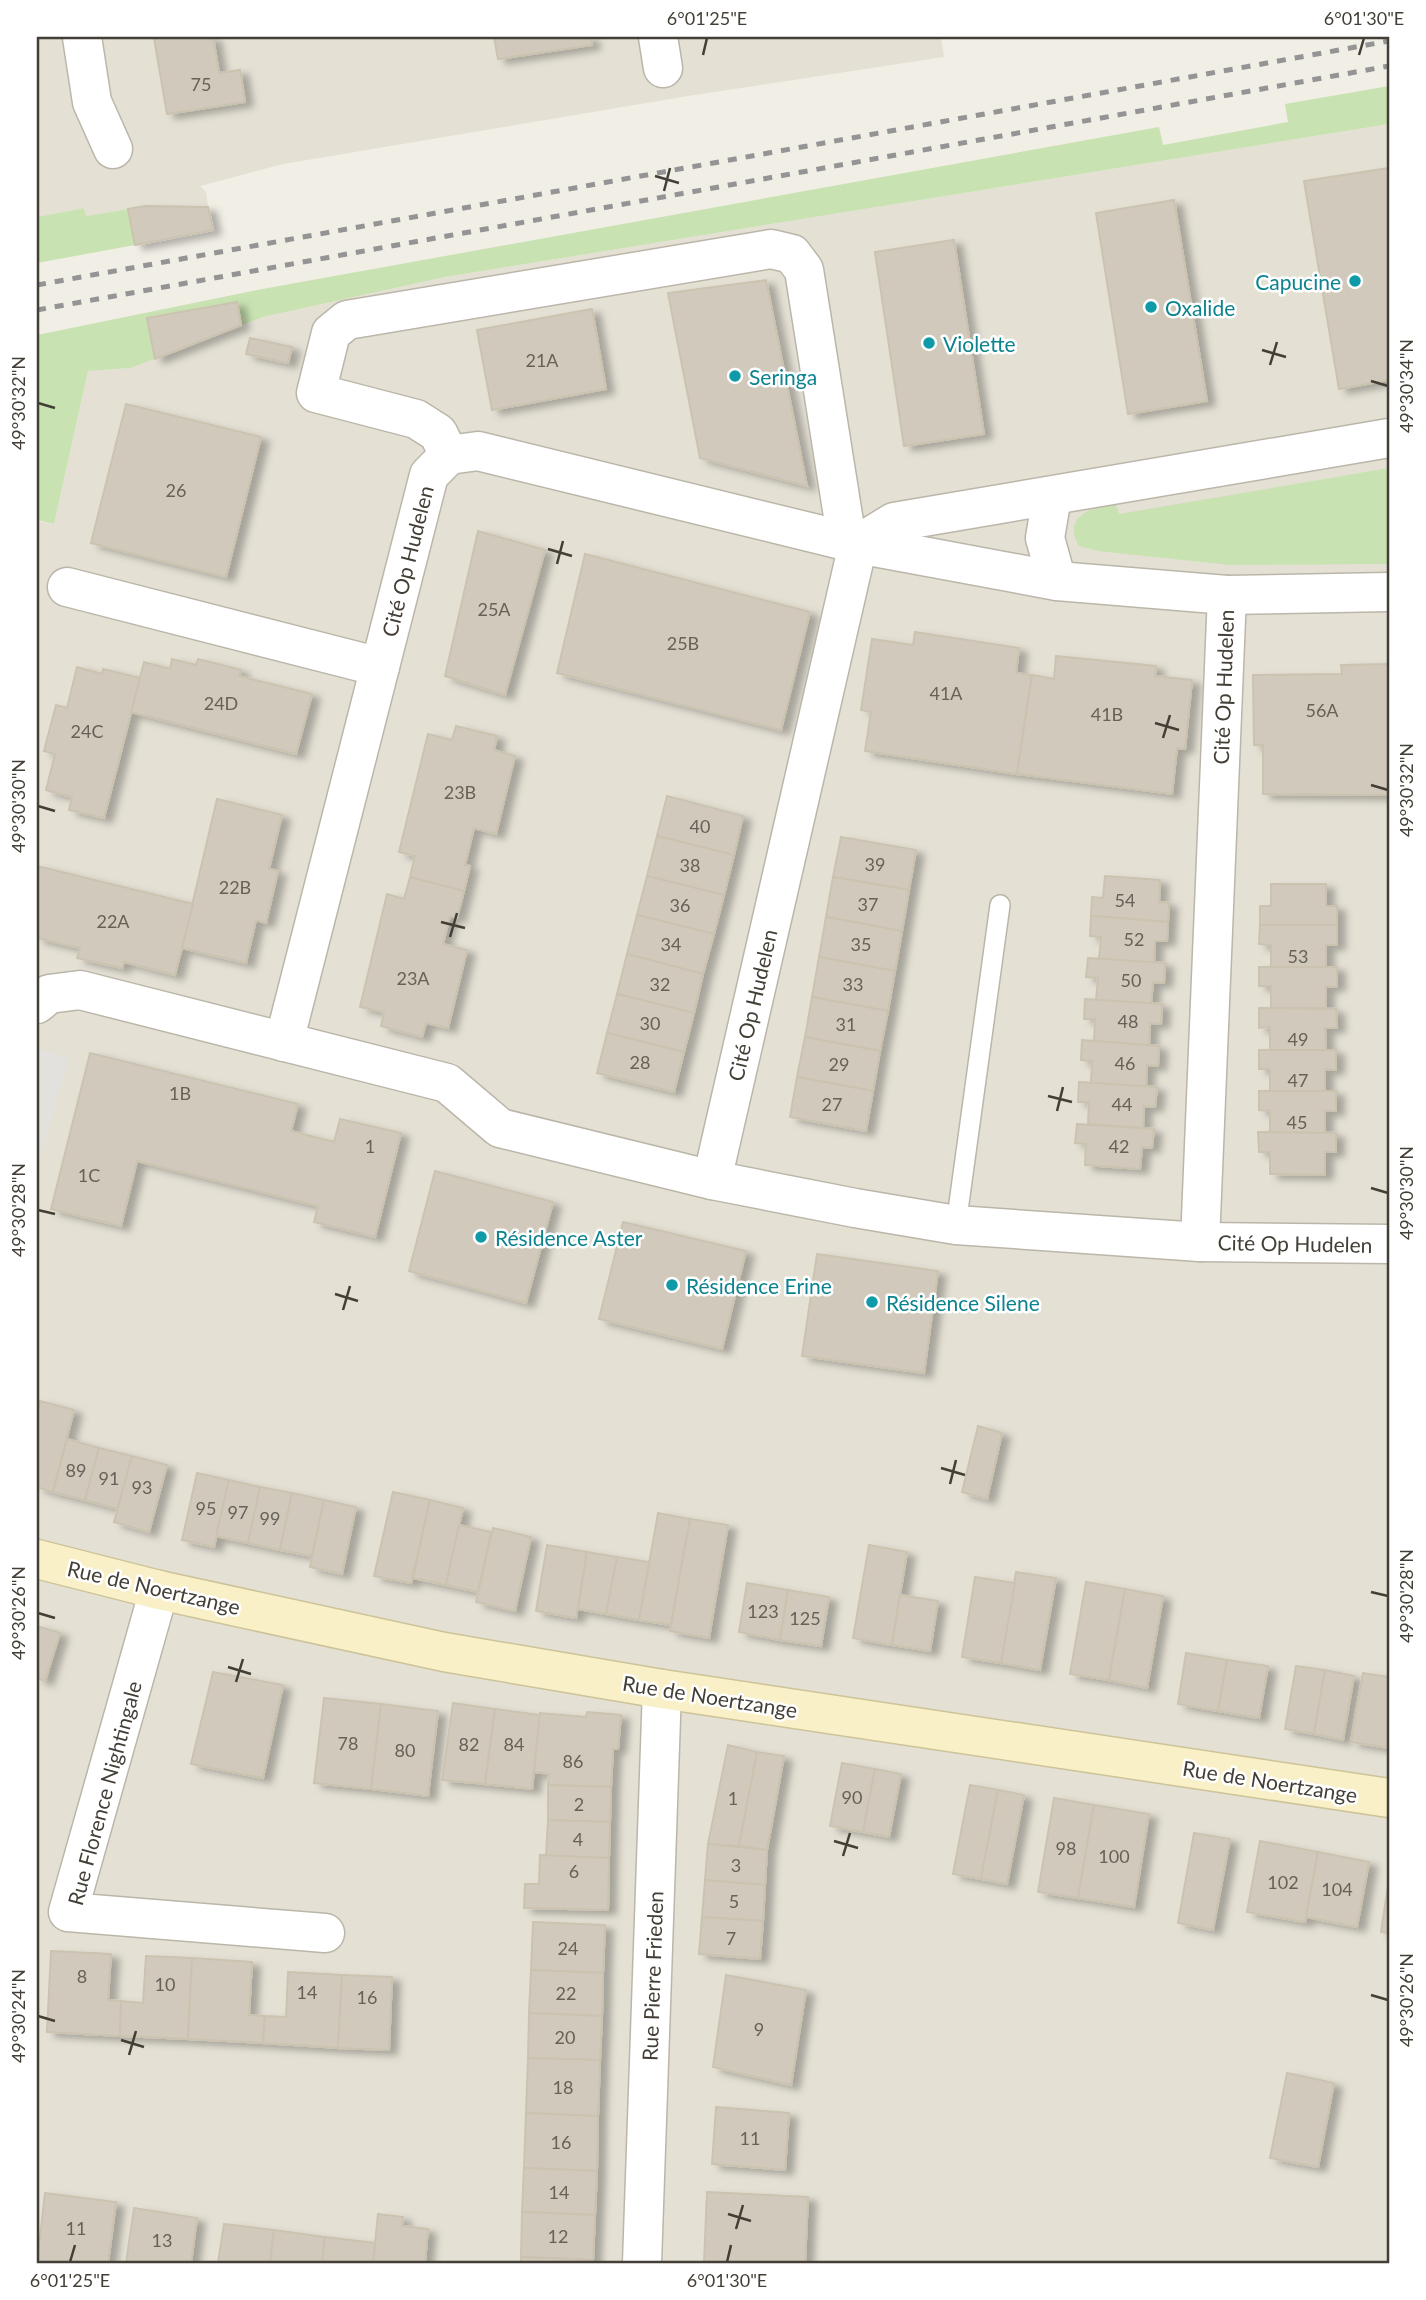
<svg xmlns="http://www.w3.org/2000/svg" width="1426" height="2300" viewBox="0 0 1426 2300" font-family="Lato,sans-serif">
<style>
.residential{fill:#e4e0d4}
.green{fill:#c9e2b2}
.parking{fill:#e2e1dd}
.building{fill:#d1cabc;stroke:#cbc3b0;stroke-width:2;filter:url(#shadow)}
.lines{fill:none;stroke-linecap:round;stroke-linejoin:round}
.service-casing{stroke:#bbb6a9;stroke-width:22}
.minor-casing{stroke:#bbb6a9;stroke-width:41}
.secondary-casing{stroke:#cdc399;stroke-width:41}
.service{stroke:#fff;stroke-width:19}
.minor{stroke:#fff;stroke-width:38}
.secondary{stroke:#f9f0c7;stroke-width:38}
.rail{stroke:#949494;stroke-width:5;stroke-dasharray:9 9;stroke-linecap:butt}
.ticks{fill:none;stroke:#433f36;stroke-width:2.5}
.culture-dot{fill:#0f9aa8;stroke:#fff;stroke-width:2.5}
.labels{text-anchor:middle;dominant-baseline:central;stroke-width:5;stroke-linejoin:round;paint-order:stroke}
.number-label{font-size:18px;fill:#666258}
.culture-label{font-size:21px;fill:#0d838f;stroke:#fff;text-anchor:start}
.street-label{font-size:21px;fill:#433f36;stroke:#fff}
.neatline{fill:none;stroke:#433f36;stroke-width:2.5}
.ticks-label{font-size:18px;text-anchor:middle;fill:#433f36}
</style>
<defs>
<filter id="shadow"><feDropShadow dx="8" dy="4.5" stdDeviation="3.5" flood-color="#0004"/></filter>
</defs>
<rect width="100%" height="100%" fill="#f1eee6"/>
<g class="residential">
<polygon points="37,37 941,37 944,57 688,96 283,164 200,186 206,192 208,207 145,206 86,216 84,208 37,217"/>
<polygon points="1389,124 1389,2263 37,2263 37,521 54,524 88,371 131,368 263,317 445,277"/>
</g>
<g class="green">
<polygon points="1389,86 1389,124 445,277 263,317 131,368 88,371 54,524 37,520 37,335 257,290 1159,127 1163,145 1288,122 1285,104"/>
<polygon points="84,208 86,216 128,209 135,245 37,263 37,217"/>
<path d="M1389,468V564L1230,565L1098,551L1079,546C1062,516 1091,508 1115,502L1119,514Z"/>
</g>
<polygon class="parking" points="37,1049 69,1058 37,1168"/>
<g class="building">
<polygon points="161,37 213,37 219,73 240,70 245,102 167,114 154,38"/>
<polygon points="494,37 591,37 592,45 498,59"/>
<polygon points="1389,168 1389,380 1339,389 1304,181"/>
<polygon points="1174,200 1207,401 1128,414 1096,213"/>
<polygon points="145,206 208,207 213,230 135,245 128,209"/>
<polygon points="954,240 984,434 904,446 875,252"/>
<polygon points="766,280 807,486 700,458 668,293"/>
<polygon points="237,302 241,325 155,359 147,318"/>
<polygon points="592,309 606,389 492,410 477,330"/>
<polygon points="250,338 292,347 288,363 246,354"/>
<polygon points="126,404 261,437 226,577 91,543"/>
<polygon points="478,531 545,550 505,695 445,676"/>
<polygon points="585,554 810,612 781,730 557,673"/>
<polygon points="915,632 1019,648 1016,673 1032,675 1017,774 865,751 871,712 861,710 872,639 913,645"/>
<polygon points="1056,656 1156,666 1155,676 1192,680 1185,749 1177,748 1172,794 1017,774 1032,675 1054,679"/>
<polygon points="172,659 196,665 198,659 241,670 239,676 312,694 296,754 131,712 144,662 170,669"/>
<polygon points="1389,664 1389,795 1263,794 1263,745 1254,745 1253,675 1342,674 1341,665"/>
<polygon points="77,667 102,674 103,669 140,678 104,818 69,810 72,797 46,790 55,754 44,751 56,705 67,708"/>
<polygon points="456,726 497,736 494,750 515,756 496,834 474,828 465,865 470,866 464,891 410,877 415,856 399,852 428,734 452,740"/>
<polygon points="667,796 743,816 734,855 657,836"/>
<polygon points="217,799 282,815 269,869 278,871 266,923 256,920 246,963 182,948"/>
<polygon points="657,836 734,855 724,895 647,876"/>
<polygon points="841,837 916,850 909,890 833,877"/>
<polygon points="37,866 193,904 175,975 124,962 122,968 77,958 80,948 37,938"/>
<polygon points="647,876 724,895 714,934 637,915"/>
<polygon points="1105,876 1160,880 1159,902 1169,903 1168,922 1091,916 1092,897 1103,898"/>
<polygon points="410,877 464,891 457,918 450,916 443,944 467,950 448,1028 426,1023 422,1037 381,1026 384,1012 360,1007 387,894 404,899"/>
<polygon points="833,877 909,890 902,931 826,917"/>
<polygon points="1271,884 1326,884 1326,906 1337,906 1337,925 1260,925 1260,906 1271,906"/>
<polygon points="637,915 714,934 703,974 627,954"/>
<polygon points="1091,916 1168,922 1167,941 1155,941 1154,963 1099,959 1101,937 1090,936"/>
<polygon points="826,917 902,931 895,971 819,957"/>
<polygon points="1260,925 1337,925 1337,945 1326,945 1326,967 1271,967 1271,945 1259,944"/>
<polygon points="627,954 703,974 694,1013 617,994"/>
<polygon points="819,957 895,971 888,1011 812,997"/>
<polygon points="1088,958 1165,963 1164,983 1153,982 1151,1004 1096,1000 1098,978 1086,977"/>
<polygon points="1259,967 1337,967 1337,986 1326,987 1326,1008 1271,1008 1271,986 1259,986"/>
<polygon points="617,994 694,1013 684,1052 607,1033"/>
<polygon points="812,997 888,1011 880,1051 805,1037"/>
<polygon points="1085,999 1162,1004 1161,1024 1150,1023 1149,1046 1094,1041 1095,1019 1084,1019"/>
<polygon points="1259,1008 1336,1009 1337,1028 1325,1028 1326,1050 1270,1050 1270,1027 1259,1028"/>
<polygon points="607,1033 684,1052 674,1092 597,1073"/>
<polygon points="805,1037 880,1051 873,1091 797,1077"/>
<polygon points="1082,1040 1159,1046 1158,1066 1147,1065 1146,1087 1091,1083 1092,1061 1081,1060"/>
<polygon points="1259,1050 1336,1050 1336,1070 1325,1069 1325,1091 1270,1091 1270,1069 1259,1069"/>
<polygon points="90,1053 298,1104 291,1131 334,1142 340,1119 401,1133 375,1237 314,1222 318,1206 137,1161 121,1226 51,1209"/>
<polygon points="797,1077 873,1091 866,1131 790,1117"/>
<polygon points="1079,1082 1157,1087 1155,1107 1144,1106 1143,1128 1088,1124 1089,1102 1078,1102"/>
<polygon points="1259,1091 1336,1091 1336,1111 1325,1111 1325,1133 1270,1133 1270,1111 1259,1110"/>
<polygon points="1077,1124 1154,1129 1152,1148 1142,1147 1140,1169 1085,1165 1086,1144 1075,1143"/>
<polygon points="1258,1132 1336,1133 1336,1152 1325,1152 1325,1175 1270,1174 1270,1152 1259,1152"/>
<polygon points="435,1171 553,1202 526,1303 409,1271"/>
<polygon points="623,1222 746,1251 722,1349 599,1319"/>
<polygon points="817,1254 938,1271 924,1373 802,1356"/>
<polygon points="40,1401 74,1410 53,1492 37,1487 37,1413"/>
<polygon points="978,1426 1002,1433 987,1499 962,1492"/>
<polygon points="67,1439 99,1448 85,1500 53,1492"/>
<polygon points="99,1448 132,1456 118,1509 85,1500"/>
<polygon points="132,1456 167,1465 149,1532 114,1522"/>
<polygon points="197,1473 229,1480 214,1547 182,1540"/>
<polygon points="229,1480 260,1487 248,1543 216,1536"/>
<polygon points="260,1487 292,1493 280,1550 248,1543"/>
<polygon points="393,1492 430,1500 411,1583 374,1576"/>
<polygon points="292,1493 324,1500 312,1556 280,1550"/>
<polygon points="324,1500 356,1507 342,1574 310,1567"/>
<polygon points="430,1500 463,1508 446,1585 413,1578"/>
<polygon points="658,1513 690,1519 671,1625 639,1620"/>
<polygon points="690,1519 728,1525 709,1638 670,1631"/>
<polygon points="459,1525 491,1532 478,1592 446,1585"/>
<polygon points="493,1528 531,1537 515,1611 476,1602"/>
<polygon points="547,1545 587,1552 576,1618 536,1611"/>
<polygon points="869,1545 907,1552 892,1645 853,1638"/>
<polygon points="587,1552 617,1557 606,1614 578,1609"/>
<polygon points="617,1557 649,1562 639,1620 606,1614"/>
<polygon points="1016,1572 1056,1578 1040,1670 1001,1663"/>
<polygon points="975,1577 1015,1583 1001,1663 962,1657"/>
<polygon points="1086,1582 1125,1589 1109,1680 1070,1674"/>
<polygon points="747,1583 788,1590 780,1640 739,1632"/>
<polygon points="1125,1589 1163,1596 1147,1688 1109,1680"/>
<polygon points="788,1590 829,1597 821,1646 780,1640"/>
<polygon points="900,1595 938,1601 930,1651 892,1645"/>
<polygon points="37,1626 60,1633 45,1681 37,1678"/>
<polygon points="1186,1653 1227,1660 1218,1711 1178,1704"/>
<polygon points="1227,1660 1268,1666 1259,1718 1218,1711"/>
<polygon points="1296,1666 1325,1670 1314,1734 1285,1729"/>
<polygon points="1325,1670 1354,1676 1343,1740 1314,1734"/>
<polygon points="213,1672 283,1685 263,1778 191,1764"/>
<polygon points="1363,1673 1389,1677 1389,1748 1351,1742"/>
<polygon points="324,1698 381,1704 371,1789 314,1783"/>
<polygon points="453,1703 495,1709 485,1784 442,1780"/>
<polygon points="381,1704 438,1711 428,1796 371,1789"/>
<polygon points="495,1709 540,1715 532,1789 485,1784"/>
<polygon points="587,1712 621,1715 618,1749 613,1749 611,1787 548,1785 549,1774 534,1772 540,1713 586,1717"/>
<polygon points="728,1745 757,1752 739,1846 708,1844"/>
<polygon points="757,1752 784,1756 767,1850 739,1846"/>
<polygon points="842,1763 875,1769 863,1832 830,1826"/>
<polygon points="875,1769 901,1774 889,1837 863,1832"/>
<polygon points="548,1785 611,1787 610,1822 548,1820"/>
<polygon points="970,1785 998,1790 981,1879 953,1874"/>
<polygon points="998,1790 1024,1795 1007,1884 981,1879"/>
<polygon points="1054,1798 1094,1805 1078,1898 1038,1892"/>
<polygon points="1094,1805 1149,1814 1134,1907 1078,1898"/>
<polygon points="548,1820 610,1822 609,1858 546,1856"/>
<polygon points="1194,1833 1230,1839 1213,1930 1178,1923"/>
<polygon points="1260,1841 1318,1852 1305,1922 1247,1912"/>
<polygon points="708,1844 767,1850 765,1885 705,1880"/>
<polygon points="1318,1852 1369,1862 1357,1927 1306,1917"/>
<polygon points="540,1855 609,1858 608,1910 524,1908 525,1884 539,1884"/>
<polygon points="1389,1879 1389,1933 1381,1932"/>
<polygon points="705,1880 765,1885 763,1921 702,1917"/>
<polygon points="702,1917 763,1921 760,1959 699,1954"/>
<polygon points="533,1922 605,1925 603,1973 531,1970"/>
<polygon points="51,1951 111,1954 108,2000 121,2001 120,2036 47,2032"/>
<polygon points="146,1956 192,1958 188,2039 120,2036 121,2001 143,2003"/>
<polygon points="192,1958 252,1962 249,2015 265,2016 263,2043 188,2039"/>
<polygon points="531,1970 603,1973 602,2016 529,2013"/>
<polygon points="288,1972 342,1975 338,2048 263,2043 265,2016 286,2017"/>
<polygon points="342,1975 392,1977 389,2050 338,2048"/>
<polygon points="726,1975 806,1990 791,2085 713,2067"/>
<polygon points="529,2013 602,2016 600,2060 528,2058"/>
<polygon points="528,2058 600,2060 598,2116 526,2113"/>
<polygon points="1287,2073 1334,2083 1318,2167 1270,2158"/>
<polygon points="716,2107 789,2113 785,2170 712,2164"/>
<polygon points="526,2113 598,2116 597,2171 524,2168"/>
<polygon points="524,2168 597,2171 595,2215 522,2212"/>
<polygon points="707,2192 808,2197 805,2263 704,2263"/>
<polygon points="45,2193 116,2202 108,2263 37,2263"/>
<polygon points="134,2208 197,2218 191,2263 126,2263"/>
<polygon points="522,2212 595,2215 593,2260 521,2257"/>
<polygon points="378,2214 403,2217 402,2226 428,2229 425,2263 373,2263"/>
<polygon points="224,2224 274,2230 270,2263 218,2263"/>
<polygon points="274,2230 325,2237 322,2263 270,2263"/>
<polygon points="325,2237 375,2243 373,2263 322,2263"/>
<polygon points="521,2257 593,2260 593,2263 521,2263"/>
</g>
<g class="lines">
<defs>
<polyline id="service" points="956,1225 1000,905"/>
<g id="minor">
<polyline points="82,37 92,102 113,149"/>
<polyline points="658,37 663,68"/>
<polyline points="449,455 438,433 416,419 316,393 331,333 347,320 771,249 792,254 804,270 847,541"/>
<polyline points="1052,496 1045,538 1057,581"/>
<polyline points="67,587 380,667"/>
<polyline points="37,1004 49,994 80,990 447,1083 500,1128 712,1180 855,1208 956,1225 1200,1242 1389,1244"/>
<polyline points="284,1042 429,475 449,455 478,451 858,544 1057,581 1227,595 1389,592"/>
<polyline points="712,1180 858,544 894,522 1389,438"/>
<polyline points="1200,1242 1227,595"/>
<polyline points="159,1590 68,1912 325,1933"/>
<polyline points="642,2263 662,1689"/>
</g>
<polyline id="secondary" points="37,1559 159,1590 444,1652 662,1689 1389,1798"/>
</defs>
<use href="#service" class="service-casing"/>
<use href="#minor" class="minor-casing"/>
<use href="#secondary" class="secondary-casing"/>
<use href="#service" class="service"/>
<use href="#minor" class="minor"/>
<use href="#secondary" class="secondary"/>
<g class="rail">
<polyline points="37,285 1389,41"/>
<polyline points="37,310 1389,66"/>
</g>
</g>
<path class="ticks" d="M703,55L707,38M1359,55L1364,38M655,176L679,183M664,191L670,168M1262,350L1286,357M1270,365L1277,342M1371,381L1388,386M38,403L55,408M548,549L572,556M557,564L563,541M1155,723L1179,730M1163,738L1170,715M1371,785L1388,790M38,806L55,811M441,922L465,928M450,937L457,913M1048,1096L1072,1102M1057,1111L1063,1087M1371,1188L1388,1193M38,1210L55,1214M335,1294L358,1301M343,1310L350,1286M941,1468L965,1475M950,1484L956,1460M1371,1592L1388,1596M38,1613L55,1618M228,1667L251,1674M236,1682L243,1659M834,1841L858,1848M843,1856L850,1833M1371,1995L1388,2000M38,2016L55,2021M121,2040L144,2047M129,2055L136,2031M728,2214L751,2221M736,2229L743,2205M70,2262L75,2245M727,2262L731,2245"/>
<g class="culture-dot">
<circle cx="1355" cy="281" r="7"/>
<circle cx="1151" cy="307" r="7"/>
<circle cx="929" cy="343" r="7"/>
<circle cx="735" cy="376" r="7"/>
<circle cx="481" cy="1237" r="7"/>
<circle cx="672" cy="1285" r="7"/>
<circle cx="872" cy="1302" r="7"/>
</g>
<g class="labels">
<g class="number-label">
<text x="201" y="84">75</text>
<text x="542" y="360">21A</text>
<text x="176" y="490">26</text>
<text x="494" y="609">25A</text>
<text x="683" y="643">25B</text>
<text x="946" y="693">41A</text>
<text x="221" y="703">24D</text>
<text x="1322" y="710">56A</text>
<text x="1107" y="714">41B</text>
<text x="87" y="731">24C</text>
<text x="460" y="792">23B</text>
<text x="700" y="826">40</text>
<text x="875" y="864">39</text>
<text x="690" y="865">38</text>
<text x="235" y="887">22B</text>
<text x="1125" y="900">54</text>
<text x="868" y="904">37</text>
<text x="680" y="905">36</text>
<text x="113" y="921">22A</text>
<text x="1134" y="939">52</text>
<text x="671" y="944">34</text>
<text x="861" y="944">35</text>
<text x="1298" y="956">53</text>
<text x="413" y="978">23A</text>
<text x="1131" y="980">50</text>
<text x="660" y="984">32</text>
<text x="853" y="984">33</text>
<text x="1128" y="1021">48</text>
<text x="650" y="1023">30</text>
<text x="846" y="1024">31</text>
<text x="1298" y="1039">49</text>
<text x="640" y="1062">28</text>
<text x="1125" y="1063">46</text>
<text x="839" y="1064">29</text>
<text x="1298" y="1080">47</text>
<text x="180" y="1093">1B</text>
<text x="832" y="1104">27</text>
<text x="1122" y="1104">44</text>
<text x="1297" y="1122">45</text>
<text x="370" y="1146">1</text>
<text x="1119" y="1146">42</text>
<text x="89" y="1175">1C</text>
<text x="76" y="1470">89</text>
<text x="109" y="1478">91</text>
<text x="142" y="1487">93</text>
<text x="206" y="1508">95</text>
<text x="238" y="1512">97</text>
<text x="270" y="1518">99</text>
<text x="763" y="1611">123</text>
<text x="805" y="1618">125</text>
<text x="348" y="1743">78</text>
<text x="469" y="1744">82</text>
<text x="514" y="1744">84</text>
<text x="405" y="1750">80</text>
<text x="573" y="1761">86</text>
<text x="852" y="1797">90</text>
<text x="733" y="1798">1</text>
<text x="579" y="1804">2</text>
<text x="578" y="1839">4</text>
<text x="1066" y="1848">98</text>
<text x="1114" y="1856">100</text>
<text x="736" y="1865">3</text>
<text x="574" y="1871">6</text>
<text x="1283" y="1882">102</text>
<text x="1337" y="1889">104</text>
<text x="734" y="1901">5</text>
<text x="731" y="1938">7</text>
<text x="568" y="1948">24</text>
<text x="82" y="1976">8</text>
<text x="165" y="1984">10</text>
<text x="307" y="1992">14</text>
<text x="566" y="1993">22</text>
<text x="367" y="1997">16</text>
<text x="759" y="2029">9</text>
<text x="565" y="2037">20</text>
<text x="563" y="2087">18</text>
<text x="750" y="2138">11</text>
<text x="561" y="2142">16</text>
<text x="559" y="2192">14</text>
<text x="76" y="2228">11</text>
<text x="558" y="2236">12</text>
<text x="162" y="2240">13</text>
</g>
<g class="culture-label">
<text x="1341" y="281" text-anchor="end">Capucine</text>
<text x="1165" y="307">Oxalide</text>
<text x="943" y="343">Violette</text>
<text x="749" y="376">Seringa</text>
<text x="495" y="1237">Résidence Aster</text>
<text x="686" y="1285">Résidence Erine</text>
<text x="886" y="1302">Résidence Silene</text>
</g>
<g class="street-label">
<text transform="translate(407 561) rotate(-76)">Cité Op Hudelen</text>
<text transform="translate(1223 687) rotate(-88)">Cité Op Hudelen</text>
<text transform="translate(752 1005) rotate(-77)">Cité Op Hudelen</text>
<text transform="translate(1295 1243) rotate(1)">Cité Op Hudelen</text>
<text transform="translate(154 1587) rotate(13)">Rue de Noertzange</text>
<text transform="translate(710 1696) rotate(9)">Rue de Noertzange</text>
<text transform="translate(1270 1781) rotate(9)">Rue de Noertzange</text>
<text transform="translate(104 1793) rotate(-75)">Rue Florence Nightingale</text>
<text transform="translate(652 1976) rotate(-88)">Rue Pierre Frieden</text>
</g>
</g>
<rect width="1426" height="2300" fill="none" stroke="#ffffff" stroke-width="77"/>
<rect x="38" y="38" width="1350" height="2224" class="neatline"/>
<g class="ticks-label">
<text x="707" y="25">6°01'25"E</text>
<text x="1364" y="25">6°01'30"E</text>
<text transform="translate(1407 386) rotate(-90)" y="6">49°30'34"N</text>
<text transform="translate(19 403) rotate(-90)" y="6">49°30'32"N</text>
<text transform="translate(1407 790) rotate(-90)" y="6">49°30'32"N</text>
<text transform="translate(19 806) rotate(-90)" y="6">49°30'30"N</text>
<text transform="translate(1407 1193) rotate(-90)" y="6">49°30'30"N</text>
<text transform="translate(19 1210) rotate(-90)" y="6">49°30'28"N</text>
<text transform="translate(1407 1596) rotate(-90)" y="6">49°30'28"N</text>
<text transform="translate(19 1613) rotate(-90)" y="6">49°30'26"N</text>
<text transform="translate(1407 2000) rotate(-90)" y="6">49°30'26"N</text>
<text transform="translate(19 2016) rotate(-90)" y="6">49°30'24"N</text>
<text x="70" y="2287">6°01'25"E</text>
<text x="727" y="2287">6°01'30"E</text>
</g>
</svg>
